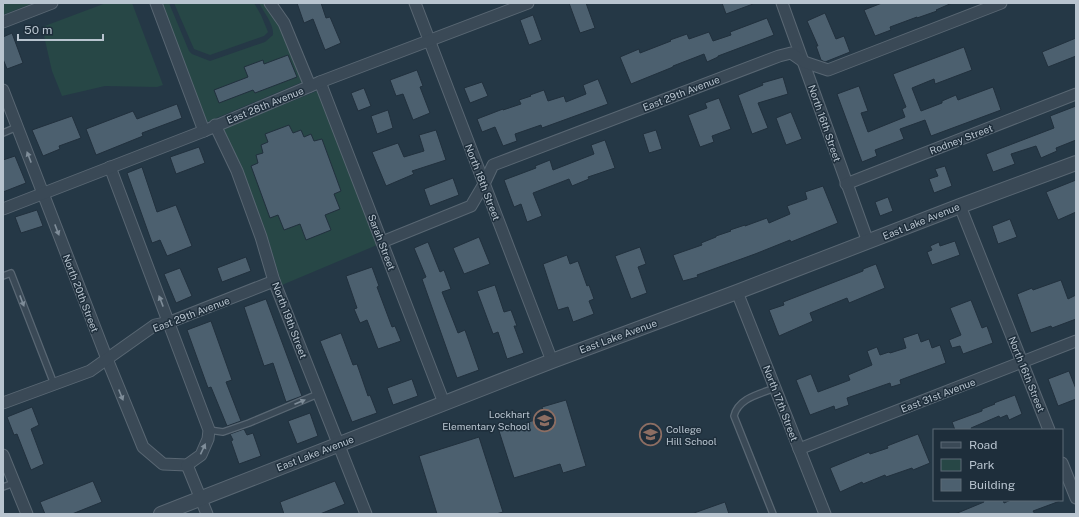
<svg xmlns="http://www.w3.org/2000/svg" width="1079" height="517" viewBox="0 0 1079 517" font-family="'Public Sans',sans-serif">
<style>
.green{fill:#274746}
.building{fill:#4c606f;stroke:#21303d}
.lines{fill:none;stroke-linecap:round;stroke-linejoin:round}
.service-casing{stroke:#596773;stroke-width:8}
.minor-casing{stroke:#596773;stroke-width:13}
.tertiary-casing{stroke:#596773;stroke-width:16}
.service{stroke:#3a4956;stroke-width:5.5}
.minor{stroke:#3a4956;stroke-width:11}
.tertiary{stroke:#3a4956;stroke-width:14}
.oneway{fill:#7f8d99}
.labels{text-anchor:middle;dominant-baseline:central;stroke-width:3;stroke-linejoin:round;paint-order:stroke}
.street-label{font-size:10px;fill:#b8c4cf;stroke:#1e2e3b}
.poi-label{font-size:10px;fill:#b8c4cf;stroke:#1e2e3b;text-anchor:end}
</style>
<rect width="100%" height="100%" fill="#253846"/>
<g class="green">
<polygon points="3,3 33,3 3,15"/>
<polygon points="106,3 132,3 163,85 157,87 105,86 62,96 52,71 42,27"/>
<path d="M162,3H169L189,51L192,54L210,61L265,42L273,35C274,24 264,13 259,3H263L279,26L302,82L207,122Z"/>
<polygon points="174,3 254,3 261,15 268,32 264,36 210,55 194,49"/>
<polygon points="317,91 377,245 282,285 267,235 242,169 223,129"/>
</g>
<g class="building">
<polygon points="297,3 321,3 326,18 330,17 341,43 325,50 313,19 304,23"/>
<polygon points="569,3 586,3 595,28 580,33"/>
<polygon points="722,3 753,3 753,4 726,14"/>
<polygon points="882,3 952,3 936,10 937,11 917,18 917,17 890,27 891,30 875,36 864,10"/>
<polygon points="825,13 836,39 844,36 850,52 825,62 821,60 816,46 818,46 807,21"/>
<polygon points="533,15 542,40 529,45 520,20"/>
<polygon points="767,18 774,35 718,56 718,57 707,62 704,54 673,66 673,67 631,84 620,57 639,49 640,53 671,41 670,40 687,34 689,39 709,32 713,41 731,35 730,32"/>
<polygon points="12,33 23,63 7,69 3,59 3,37"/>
<polygon points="1076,38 1076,56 1048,67 1042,52"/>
<polygon points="964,47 972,70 935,84 934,79 912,88 921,111 942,103 942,101 956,95 958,100 993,87 1001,110 931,136 925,120 900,129 904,139 875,150 877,156 862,162 837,94 859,86 868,111 861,113 868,132 905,117 902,109 906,107 893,74"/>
<polygon points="288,55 297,77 255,93 253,90 219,103 214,90 248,77 244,67 263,60 264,64"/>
<polygon points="417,70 423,86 420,87 430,113 413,120 403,94 396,96 390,80"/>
<polygon points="783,77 788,94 758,103 768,128 752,134 738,95 763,85 762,83"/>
<polygon points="598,79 608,104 542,128 541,125 515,134 517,141 503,146 495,127 482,132 477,119 503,109 503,110 521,104 519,100 531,96 530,95 544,90 548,101 564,96 566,102 586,94 583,85"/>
<polygon points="482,82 488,96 470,103 464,88"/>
<polygon points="364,88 371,106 358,111 351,93"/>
<polygon points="719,98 731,129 712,136 714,142 700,147 688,115 707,108 705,103"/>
<polygon points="177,104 182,118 142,133 143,136 96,155 86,129 133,111 137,119"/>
<polygon points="1076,106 1076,140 1056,148 1057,151 1041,158 1036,146 1011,154 1015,164 993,172 986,154 1054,128 1050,116"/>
<polygon points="388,110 393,128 377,134 371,116"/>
<polygon points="791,112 802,139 786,145 776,118"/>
<polygon points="72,116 81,138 59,146 60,149 43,156 32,130"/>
<polygon points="289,125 293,133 301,130 304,137 311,134 314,141 322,139 341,191 334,194 340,209 325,215 331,230 306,240 300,224 284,230 278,215 270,218 251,166 258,163 256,155 263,153 261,145 268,142 265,134"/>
<polygon points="436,130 446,160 412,171 414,174 386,186 372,152 398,143 404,157 424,151 419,135"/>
<polygon points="656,130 662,149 649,153 643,134"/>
<polygon points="605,140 615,168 588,177 589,179 572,186 569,179 533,193 542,216 527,222 521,204 514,207 504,180 536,168 535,166 550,160 553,170 594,154 591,145"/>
<polygon points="199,147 205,163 176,174 170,157"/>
<polygon points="15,156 26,183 3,192 3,160"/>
<polygon points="945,166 952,186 934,193 929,179 938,176 935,169"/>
<polygon points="142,167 157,212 176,205 192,246 167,256 160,240 152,243 127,173"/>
<polygon points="453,178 459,195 430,206 424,189"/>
<polygon points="1076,180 1076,212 1058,220 1046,192"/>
<polygon points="823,186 838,223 791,242 790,240 755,254 697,275 698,277 683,281 673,255 702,245 701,243 716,237 716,236 731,231 730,230 745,225 745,226 767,218 769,223 790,214 787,206 807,199 805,192"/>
<polygon points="888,197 893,211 880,216 875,202"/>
<polygon points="37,210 43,226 21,233 15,217"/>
<polygon points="1010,219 1017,237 998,244 992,226"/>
<polygon points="479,237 490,264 464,274 453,248"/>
<polygon points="955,241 960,255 932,265 927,252 932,250 930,246 939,242 940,246"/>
<polygon points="428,242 440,272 444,270 451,289 442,292 458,333 465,330 479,370 457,378 422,279 426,277 414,248"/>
<polygon points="640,247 646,264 638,267 647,293 631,299 615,256"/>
<polygon points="567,255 570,264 578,261 587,286 589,285 594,299 589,301 594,314 573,322 568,307 558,310 543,264"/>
<polygon points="246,257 251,271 222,282 217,268"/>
<polygon points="876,264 885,288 849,303 847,298 810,313 813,321 779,336 769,310 784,305 783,302 863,271 863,269"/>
<polygon points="372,267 379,286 377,287 392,327 395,326 401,341 378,349 367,320 360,323 354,309 357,308 346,276"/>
<polygon points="180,268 192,296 176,303 164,274"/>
<polygon points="1061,280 1068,299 1076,295 1076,319 1052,328 1051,326 1031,333 1017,294 1032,288 1033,290"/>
<polygon points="495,285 504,312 511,310 517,326 514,326 524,353 507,359 498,332 493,334 477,291"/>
<polygon points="266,299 302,396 286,402 273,363 264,366 244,307"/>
<polygon points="971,300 982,328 987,326 993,343 963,354 960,346 952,348 949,340 961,335 950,308"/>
<polygon points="211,321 232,380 226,382 241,421 227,426 211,387 208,388 187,330"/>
<polygon points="341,333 353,365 357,364 368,396 370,395 377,413 352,422 320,341"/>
<polygon points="918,333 921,342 929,339 932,348 940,345 946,363 900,380 901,384 891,387 890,383 847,398 849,405 835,410 834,406 810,415 796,380 811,374 818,392 850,380 848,375 872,365 867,351 877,347 880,355 889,352 890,353 906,348 903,338"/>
<polygon points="1069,371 1076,389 1076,399 1058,406 1048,379"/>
<polygon points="412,379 418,396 393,405 387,388"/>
<polygon points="1015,395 1022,414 1009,420 1007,415 1000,418 999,416 971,428 972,430 955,430 952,422 982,411 982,409 995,404 994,403"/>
<polygon points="566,400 586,466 563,473 560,464 514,478 499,431 545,417 542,407"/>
<polygon points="32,407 39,425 31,429 44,464 31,470 17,434 14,435 7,417"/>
<polygon points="310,413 318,436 297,444 288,421"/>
<polygon points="244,429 247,435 253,433 261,456 239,464 231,441 233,440 230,434"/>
<polygon points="918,434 930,463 913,470 912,468 886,477 885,475 863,484 862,482 840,492 830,468 869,452 870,454 888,448 887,446"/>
<polygon points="479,437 503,512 496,514 437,514 419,456"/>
<polygon points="93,481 102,502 72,514 45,514 40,502"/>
<polygon points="335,481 345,504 320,514 284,514 280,502"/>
<polygon points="983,500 1003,500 1004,503 1011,500 1060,501 1033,511 1035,514 955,514 984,502"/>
<polygon points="725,502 729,514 694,514 694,513"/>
</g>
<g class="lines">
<defs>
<g id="service">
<polyline points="3,133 17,127"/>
<polyline points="3,276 11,273 54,384"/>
<polyline points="209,430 223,432 249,423 318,394"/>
<polyline points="3,487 14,483"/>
<path d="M773,514L734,416C738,398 760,394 775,388"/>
</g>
<g id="minor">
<polyline points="156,3 204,131"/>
<polyline points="270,3 284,23 310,86"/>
<polyline points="415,3 552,361"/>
<polyline points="782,3 868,242"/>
<polyline points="3,22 52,3"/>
<polyline points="320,82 444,403"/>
<polyline points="3,90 107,359 143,447 163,464 187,465 201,455 208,439 209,430 110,167"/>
<polyline points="215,125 237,171 261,237 274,281 366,514"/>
<polyline points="846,184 1076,94"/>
<polyline points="960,206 1049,430"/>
<polyline points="3,209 204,131 320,82 528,3"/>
<polyline points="382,242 471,206 484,184 493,165 779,56 791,53 804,62 828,70 1001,3"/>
<polyline points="737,292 825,514"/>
<polyline points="3,403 90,371 155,325 170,322 274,281"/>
<polyline points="799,449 1076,341"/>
<polyline points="3,455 27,514"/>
<polyline points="1062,463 1076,498"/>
<polyline points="187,465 207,514"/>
</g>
<polyline id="tertiary" points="161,514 552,361 737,292 960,206 1076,163"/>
</defs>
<use href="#service" class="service-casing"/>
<use href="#minor" class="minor-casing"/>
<use href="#tertiary" class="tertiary-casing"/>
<use href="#service" class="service"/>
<use href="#minor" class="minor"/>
<use href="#tertiary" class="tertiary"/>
</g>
<defs><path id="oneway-solid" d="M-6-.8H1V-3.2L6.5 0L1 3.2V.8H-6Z"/></defs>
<g class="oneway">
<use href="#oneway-solid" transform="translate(29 157) rotate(-111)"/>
<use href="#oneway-solid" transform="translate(57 230) rotate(69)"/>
<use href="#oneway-solid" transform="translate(22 301) rotate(69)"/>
<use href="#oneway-solid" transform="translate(161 301) rotate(-111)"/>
<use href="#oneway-solid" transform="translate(121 395) rotate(68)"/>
<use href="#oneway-solid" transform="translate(300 402) rotate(-23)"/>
<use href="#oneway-solid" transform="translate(203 449) rotate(-65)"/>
</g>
<defs>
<symbol id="school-ring" viewBox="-11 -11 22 22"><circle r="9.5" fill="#1e2e3b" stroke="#8d6e63" stroke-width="1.5"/><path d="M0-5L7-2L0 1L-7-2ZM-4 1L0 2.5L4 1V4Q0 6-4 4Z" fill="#8d6e63"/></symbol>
</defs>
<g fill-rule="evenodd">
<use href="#school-ring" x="532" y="408" width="25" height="25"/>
<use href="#school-ring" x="638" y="422" width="25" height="25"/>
</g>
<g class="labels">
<g class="street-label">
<text transform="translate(681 93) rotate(-21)">East 29th Avenue</text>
<text transform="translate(265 105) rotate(-22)">East 28th Avenue</text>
<text transform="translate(825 123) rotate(71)">North 16th Street</text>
<text transform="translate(961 139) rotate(-21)">Rodney Street</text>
<text transform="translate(483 182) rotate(69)">North 18th Street</text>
<text transform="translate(921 221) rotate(-22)">East Lake Avenue</text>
<text transform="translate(382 242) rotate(69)">Sarah Street</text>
<text transform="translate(81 293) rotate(69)">North 20th Street</text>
<text transform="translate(191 314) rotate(-21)">East 29th Avenue</text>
<text transform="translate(290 320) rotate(69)">North 19th Street</text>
<text transform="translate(618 336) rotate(-20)">East Lake Avenue</text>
<text transform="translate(1027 374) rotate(68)">North 16th Street</text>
<text transform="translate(938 395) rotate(-21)">East 31st Avenue</text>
<text transform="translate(781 403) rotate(69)">North 17th Street</text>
<text transform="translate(315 453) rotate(-21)">East Lake Avenue</text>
</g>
<g class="poi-label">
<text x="530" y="414">Lockhart<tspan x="530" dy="12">Elementary School</tspan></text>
<text x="666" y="429" text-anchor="start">College<tspan x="666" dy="12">Hill School</tspan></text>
</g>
</g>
<rect width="1079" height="517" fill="none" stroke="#b8c4cf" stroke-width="8"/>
<rect x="933" y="429" width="130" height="72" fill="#1e2e3b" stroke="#5c6a76"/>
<rect x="941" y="442" width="20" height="6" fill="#3a4956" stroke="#5c6a76"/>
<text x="969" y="449" font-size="12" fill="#b8c4cf">Road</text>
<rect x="941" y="459" width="20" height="12" fill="#274746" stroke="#5c6a76"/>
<text x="969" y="469" font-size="12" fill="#b8c4cf">Park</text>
<rect x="941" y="479" width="20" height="12" fill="#4c606f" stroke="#5c6a76"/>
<text x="969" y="489" font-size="12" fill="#b8c4cf">Building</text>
<path d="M18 34v6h85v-6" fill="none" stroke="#b8c4cf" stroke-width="2"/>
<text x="24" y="34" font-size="12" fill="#b8c4cf" stroke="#1e2e3b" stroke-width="3" paint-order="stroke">50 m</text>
</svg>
